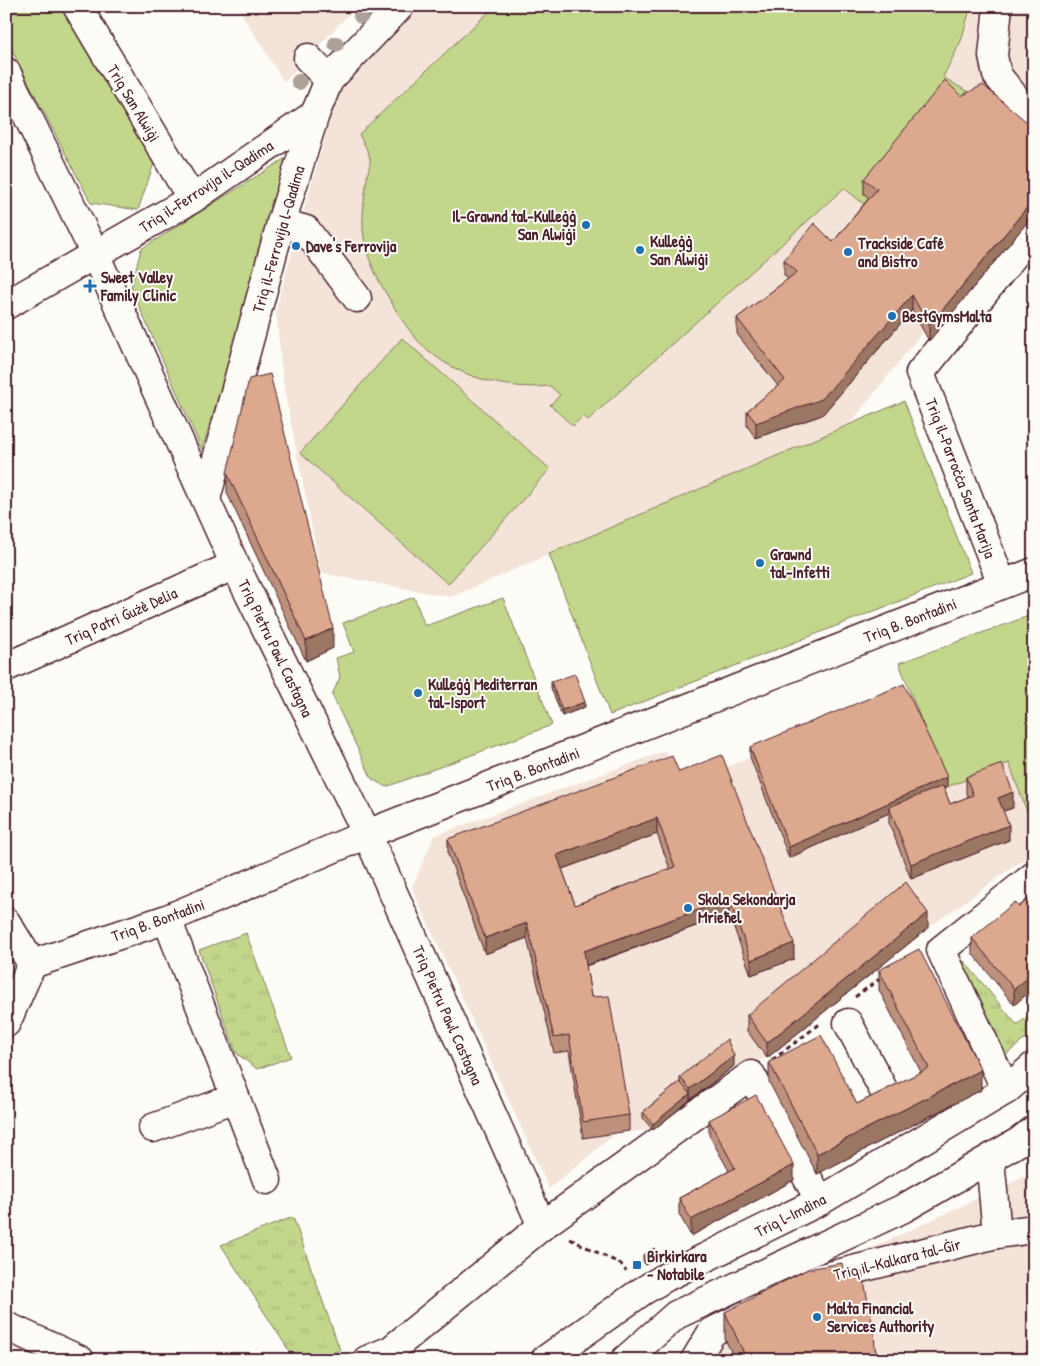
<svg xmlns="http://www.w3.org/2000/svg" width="1040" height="1366" viewBox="0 0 1040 1366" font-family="'Patrick Hand',sans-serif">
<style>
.built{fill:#f3e3d8}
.grass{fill:url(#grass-tufts);stroke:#867a5c}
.green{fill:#c2d68c;stroke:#867a5c}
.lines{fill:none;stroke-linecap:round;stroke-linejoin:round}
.minor-casing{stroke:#4a1f2b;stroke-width:31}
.major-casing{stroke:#4a1f2b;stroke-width:31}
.path{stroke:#4a1f2b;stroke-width:3;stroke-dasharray:5 4;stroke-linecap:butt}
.minor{stroke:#fdfcf7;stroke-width:28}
.major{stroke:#fdfcf7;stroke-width:28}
.tree{fill:#aea197}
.wall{fill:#bd917b;stroke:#4a1f2b;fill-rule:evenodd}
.shaded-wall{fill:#9a7664;stroke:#4a1f2b}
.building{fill:#dca98f;stroke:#4a1f2b;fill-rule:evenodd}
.poi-dot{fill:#1f6fb2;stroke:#fdfcf7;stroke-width:2}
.labels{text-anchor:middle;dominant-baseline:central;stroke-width:4;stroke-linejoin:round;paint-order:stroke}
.street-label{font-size:16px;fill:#4a1f2b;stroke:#fdfcf7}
.poi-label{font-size:16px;font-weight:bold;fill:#4a1f2b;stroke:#fdfcf7;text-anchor:start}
</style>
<defs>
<pattern id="grass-tufts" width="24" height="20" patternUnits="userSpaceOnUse" patternTransform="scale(1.25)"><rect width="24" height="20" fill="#c2d68c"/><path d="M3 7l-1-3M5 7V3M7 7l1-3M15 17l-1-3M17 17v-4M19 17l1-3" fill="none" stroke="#a8b779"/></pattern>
</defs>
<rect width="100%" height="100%" fill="#fdfcf7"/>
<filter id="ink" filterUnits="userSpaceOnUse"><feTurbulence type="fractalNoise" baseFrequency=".02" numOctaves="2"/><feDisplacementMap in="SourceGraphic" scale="10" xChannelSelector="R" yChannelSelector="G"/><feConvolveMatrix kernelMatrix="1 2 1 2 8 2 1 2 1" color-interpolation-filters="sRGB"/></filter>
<g filter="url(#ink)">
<g class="built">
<polygon points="237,6 357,6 284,82"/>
<polygon points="420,6 1029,6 1034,19 1034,191 849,425 451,597 321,573 283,383 276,309 341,81"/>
<polygon points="1034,614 1034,852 928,928 767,1058 734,1066 653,1130 616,1133 549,1189 412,888 434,836 665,751 679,787 910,692 899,663"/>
<polygon points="1034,1172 1034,1360 701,1360 727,1316"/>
</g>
<g class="grass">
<polygon points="246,933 291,1057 257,1069 236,1053 199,950"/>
<polygon points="964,961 1017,1025 1034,1011 1034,1032 999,1060 956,969"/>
<polygon points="293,1217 340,1350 316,1360 295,1360 221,1245"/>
</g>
<g class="green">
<polygon points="6,6 61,6 155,160 138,210 91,203 6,39"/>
<path d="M495,6H971L961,41L943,77L983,101L953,276L844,188L588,420L583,416L573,426L550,405L560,395L550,386C501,391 445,374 413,335C404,324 397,312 390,300C377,279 365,255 363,230C362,212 365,194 367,177C368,171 371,163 370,158C368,150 362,141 359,134Z"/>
<polygon points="292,154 202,450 131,288 141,249"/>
<polygon points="402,338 550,469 448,584 300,453"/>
<polygon points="904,401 971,573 610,715 549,554"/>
<polygon points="414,597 425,626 503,598 552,725 386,787 372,779 332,695 340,677 336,658 354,652 343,623"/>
<polygon points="1034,614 1034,831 1009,763 947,787 899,663"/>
</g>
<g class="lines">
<defs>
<g id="minor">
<polyline points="77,6 192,199"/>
<polyline points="998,6 993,56 997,75 1034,121"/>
<polyline points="308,58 329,80"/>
<polyline points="6,72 95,254 235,565 367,834 542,1226"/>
<polyline points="281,223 306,230 357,298"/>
<polyline points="6,305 192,199 315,114"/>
<polyline points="206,499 281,223 315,114 329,80 400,6"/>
<polyline points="1002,584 920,373 1034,230"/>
<polyline points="6,667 235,565"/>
<polyline points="167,919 267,1180"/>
<polyline points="6,922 32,964"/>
<polyline points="32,964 167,919 367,834 1034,572"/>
<polyline points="6,1023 32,964"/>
<polyline points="848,1023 892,1106"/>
<polyline points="1006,1090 941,950 1034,876"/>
<polyline points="153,1128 235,1098"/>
<polyline points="990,1159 997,1234"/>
<polyline points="808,1285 821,1278 997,1234 1034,1229"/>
<polyline points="6,1326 80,1360"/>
<polyline points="367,1360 391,1350 542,1226 751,1075 820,1201"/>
<polyline points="695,1360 712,1332 758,1309"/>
</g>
<g id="major">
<polyline points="545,1360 641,1292 666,1277 820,1201 1006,1090 1034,1066"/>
<polyline points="625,1360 676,1315 904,1208 1020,1141 1034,1130"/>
</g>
</defs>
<use href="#minor" class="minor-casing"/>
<use href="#major" class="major-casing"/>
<g class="path">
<polyline points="855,997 882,977"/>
<polyline points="772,1060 821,1023"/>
<polyline points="570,1239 621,1264 626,1271"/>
</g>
<use href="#minor" class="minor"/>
<use href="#major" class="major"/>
</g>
<g class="tree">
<circle cx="361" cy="16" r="8"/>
<circle cx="336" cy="44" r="8"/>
<circle cx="299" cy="82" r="8"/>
</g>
<g class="wall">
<polygon points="961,96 1034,128 1034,214 929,341 912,310 822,415 756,438 747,426 747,411 778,386 737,334 737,318 788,279 784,275 784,260 833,242 869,198 864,194 864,179"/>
<polygon points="227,473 333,648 306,661 227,493"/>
<polygon points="551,682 585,707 562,716 551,688"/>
<polygon points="750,747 947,787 944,789 950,804 968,797 966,793 966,777 1013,808 1003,811 1009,840 911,879 889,823 889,813 789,858 750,757"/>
<path d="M679,772L794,959L751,975L729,914L586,966L591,997L629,1115V1131L583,1138L569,1051L554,1053L527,938L485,954L448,854V839ZM657,834L670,869L575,905L562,869Z"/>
<polygon points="1034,894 1034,988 1014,1005 972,953 972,938 1019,907"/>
<polygon points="928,928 767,1058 747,1031 747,1015"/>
<polygon points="879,970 981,1090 817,1174 769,1082 769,1062 857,1104 921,1072 879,990"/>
<polygon points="734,1066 653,1130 643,1118 643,1112 680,1082 680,1077"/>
<polygon points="709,1120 794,1180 691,1236 679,1214 679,1198 729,1171 709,1135"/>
<polygon points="643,1255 657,1258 645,1265 643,1260"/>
<polygon points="844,1276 875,1348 878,1360 735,1360 725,1339 725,1312"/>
</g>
<g class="shaded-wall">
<polygon points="268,6 276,6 268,11"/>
<polygon points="1034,199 1034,214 929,341 929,326"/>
<polygon points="912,295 912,310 822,415 756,438 756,423"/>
<polygon points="333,628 333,648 306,661 306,641"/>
<polygon points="585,702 585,707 562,716 562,710"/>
<polygon points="947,777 947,787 891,812 889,807 889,813 789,858 789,847"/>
<polygon points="1013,792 1013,808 998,813 998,798"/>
<polygon points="657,818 657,834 557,871 557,855"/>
<polygon points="1009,825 1009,840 911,879 911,864"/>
<polygon points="729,899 729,914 584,966 584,951"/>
<polygon points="928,913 928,928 767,1058 767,1043"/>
<polygon points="527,923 527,938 485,954 485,938"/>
<polygon points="794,943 794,959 751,975 751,960"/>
<polygon points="1034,973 1034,988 1014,1005 1014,989"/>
<polygon points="734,1056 734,1066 690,1100 690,1089"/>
<polygon points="981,1070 981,1090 817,1174 817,1154"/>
<polygon points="690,1094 690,1100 653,1130 653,1124"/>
<polygon points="794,1165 794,1180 691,1236 691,1220"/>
<polygon points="657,1252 657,1258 645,1265 645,1259"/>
</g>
<g class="building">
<polygon points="945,80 961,96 983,85 1034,128 1034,199 929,326 912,295 822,399 756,423 747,411 785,380 737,318 797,272 784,260 814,223 833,242 877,189 864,179"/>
<polygon points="270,374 333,628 306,641 227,473 249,379"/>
<polygon points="575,674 585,702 562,710 551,682"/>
<polygon points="904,684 947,777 789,847 750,747"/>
<path d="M722,755L794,943L751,960L729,899L584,951L591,997L609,996L629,1115L583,1122L569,1035L554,1038L527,923L485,938L448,839L672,756L679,772ZM657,818L675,867L575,905L557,855Z"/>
<polygon points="1002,764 1013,792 998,798 1009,825 911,864 889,807 943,786 950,804 973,795 966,777"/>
<polygon points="906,882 928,913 767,1043 747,1015"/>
<polygon points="1034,894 1034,973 1014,989 972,938 1015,902 1019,907"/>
<polygon points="919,949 981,1070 817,1154 769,1062 821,1035 857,1104 929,1068 879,970"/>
<polygon points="727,1039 734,1056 690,1089 680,1077"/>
<polygon points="680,1082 690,1094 653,1124 643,1112"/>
<polygon points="756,1095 794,1165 691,1220 679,1198 735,1168 709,1120"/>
<polygon points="654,1248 657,1252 645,1259 643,1255"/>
<polygon points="842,1263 844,1276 862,1272 874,1332 875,1348 878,1360 747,1360 725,1312 808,1269"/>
<polygon points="1034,1357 1034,1360 996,1360"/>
</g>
</g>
<g class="poi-dot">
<circle cx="586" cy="225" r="5"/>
<circle cx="296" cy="246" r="5"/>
<circle cx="640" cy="250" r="5"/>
<circle cx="848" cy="252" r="5"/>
<path d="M87.5 278.5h5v5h5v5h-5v5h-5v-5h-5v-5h5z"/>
<circle cx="892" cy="316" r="5"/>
<circle cx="760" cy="563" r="5"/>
<circle cx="418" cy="693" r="5"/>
<circle cx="688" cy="908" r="5"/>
<rect x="632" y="1260" width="10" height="10" rx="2.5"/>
<circle cx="817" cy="1317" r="5"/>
</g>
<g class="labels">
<g class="street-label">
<text transform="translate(134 103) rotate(59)">Triq San Alwiġi</text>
<text transform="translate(206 186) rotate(-33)">Triq il-Ferrovija il-Qadima</text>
<text transform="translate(278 239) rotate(-74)">Triq il-Ferrovija l-Qadima</text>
<text transform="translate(961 478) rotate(69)">Triq il-Parroċċa Santa Marija</text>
<text transform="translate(121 616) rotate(-24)">Triq Patri Ġużè Delia</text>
<text transform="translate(910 620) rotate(-21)">Triq B. Bontadini</text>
<text transform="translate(276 648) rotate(64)">Triq Pietru Pawl Castagna</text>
<text transform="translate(533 769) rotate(-21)">Triq B. Bontadini</text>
<text transform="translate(158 920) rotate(-20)">Triq B. Bontadini</text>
<text transform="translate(448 1015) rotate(66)">Triq Pietru Pawl Castagna</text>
<text transform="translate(790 1215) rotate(-27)">Triq l-Imdina</text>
<text transform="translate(897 1259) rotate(-14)">Triq il-Kalkara tal-Ġir</text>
</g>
<g class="poi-label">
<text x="576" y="216" text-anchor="end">Il-Grawnd tal-Kulleġġ<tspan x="576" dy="18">San Alwiġi</tspan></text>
<text x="650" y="241">Kulleġġ<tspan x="650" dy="18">San Alwiġi</tspan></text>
<text x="858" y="243">Trackside Café<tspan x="858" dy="18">and Bistro</tspan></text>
<text x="306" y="246">Dave's Ferrovija</text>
<text x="101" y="277">Sweet Valley<tspan x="101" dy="18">Family Clinic</tspan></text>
<text x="902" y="316">BestGymsMalta</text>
<text x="770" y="554">Grawnd<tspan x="770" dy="18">tal-Infetti</tspan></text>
<text x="428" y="684">Kulleġġ Mediterran<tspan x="428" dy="18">tal-Isport</tspan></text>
<text x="698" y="899">Skola Sekondarja<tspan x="698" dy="18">Mrieħel</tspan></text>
<text x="647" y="1256">Birkirkara<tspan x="647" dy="18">- Notabile</tspan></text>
<text x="827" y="1308">Malta Financial<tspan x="827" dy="18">Services Authority</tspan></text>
</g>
</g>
<rect width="1040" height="1366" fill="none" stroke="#fdfcf7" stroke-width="25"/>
<rect x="12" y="12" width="1015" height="1341" fill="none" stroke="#4a1f2b" stroke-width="2" filter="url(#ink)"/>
</svg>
